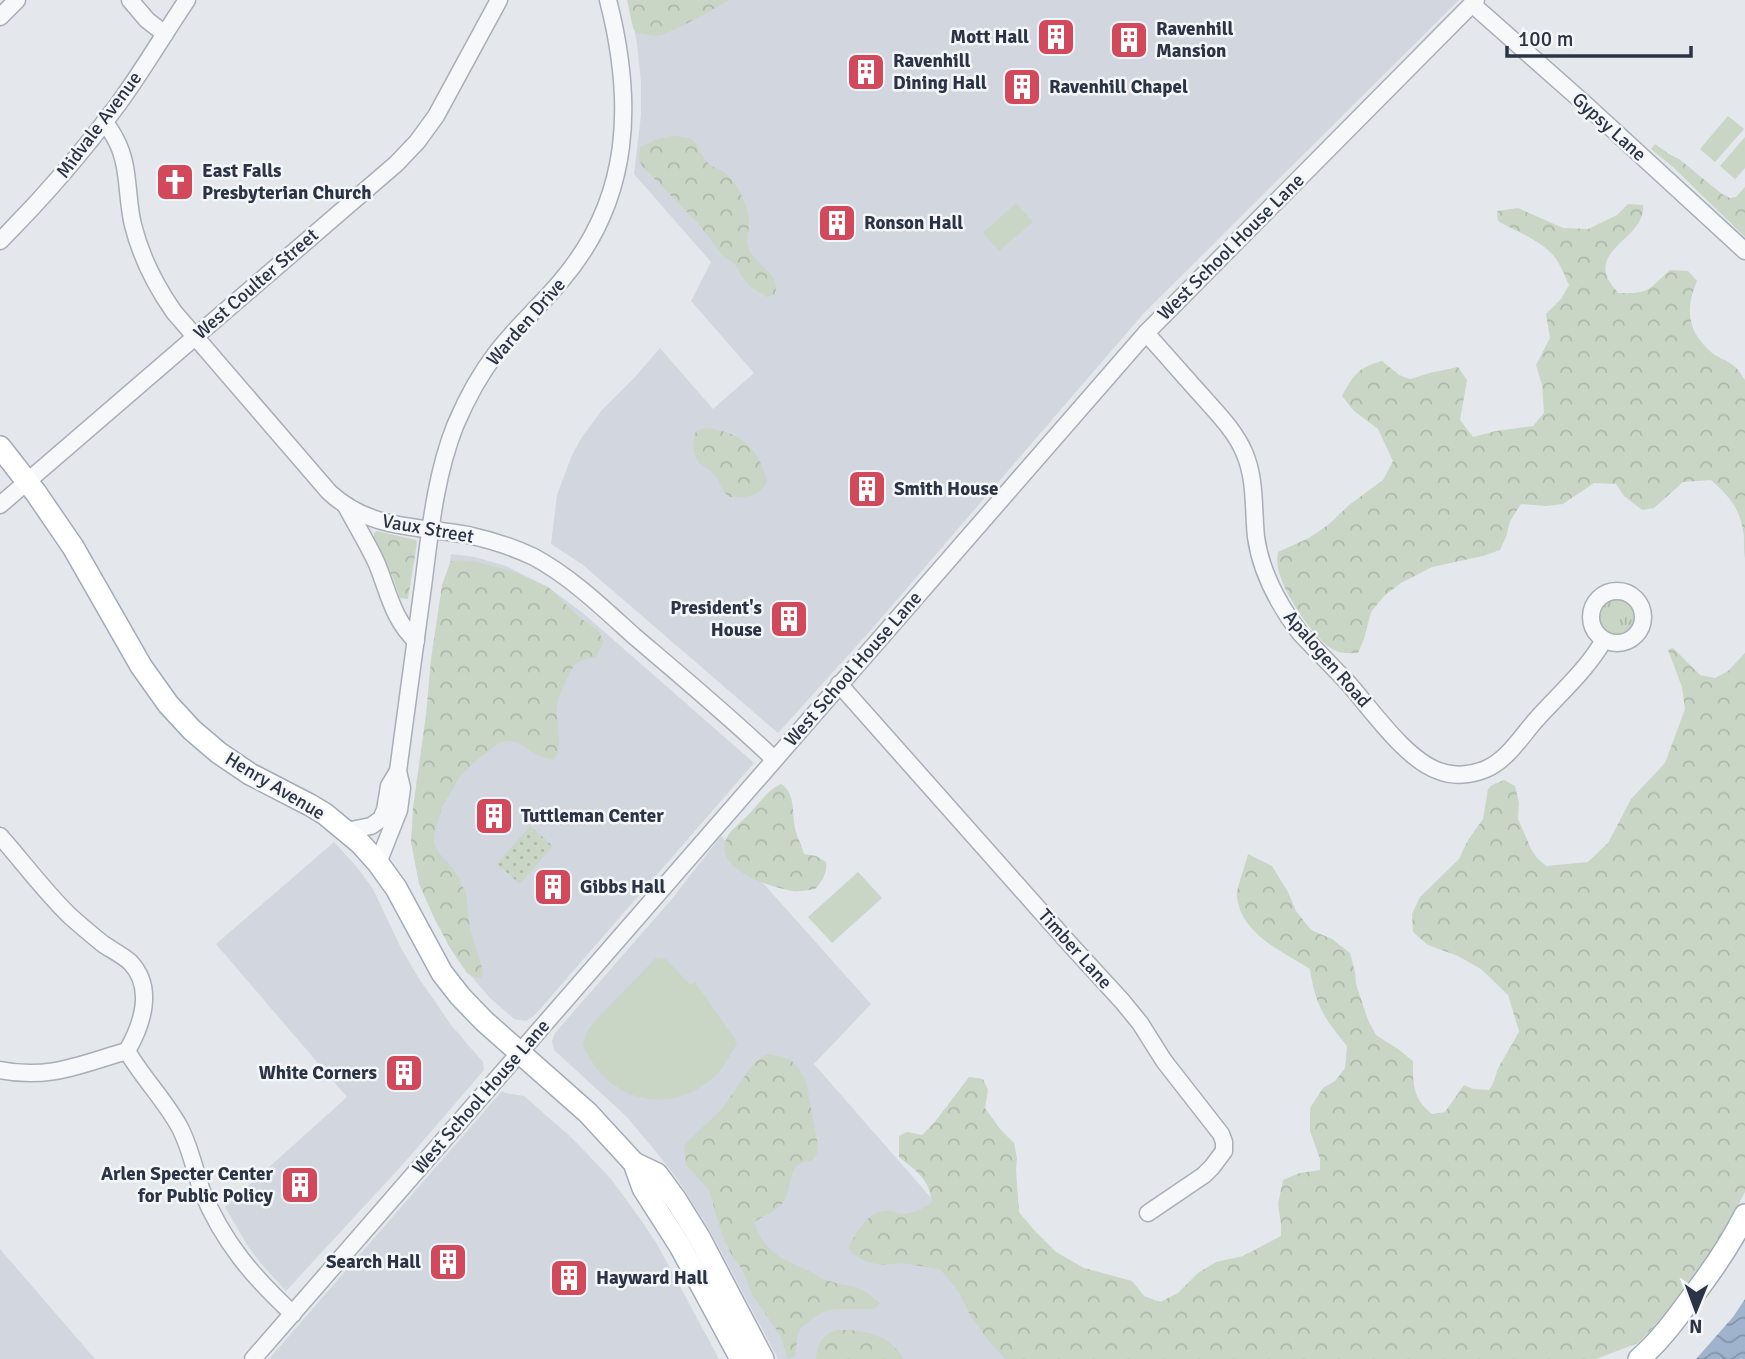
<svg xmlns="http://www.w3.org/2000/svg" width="1745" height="1359" viewBox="0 0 1745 1359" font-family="Signika,sans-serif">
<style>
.built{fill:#d2d6de}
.grass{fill:url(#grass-tufts)}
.forest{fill:url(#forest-crowns)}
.garden{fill:url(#garden-dots)}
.pitch{fill:#c9d6c5}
.water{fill:url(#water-waves)}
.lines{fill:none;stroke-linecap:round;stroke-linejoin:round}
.minor-casing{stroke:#a9aeb7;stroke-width:19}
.major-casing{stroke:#a3abb8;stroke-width:24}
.minor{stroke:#f7f8fa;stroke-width:16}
.major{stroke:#fff;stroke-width:21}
.labels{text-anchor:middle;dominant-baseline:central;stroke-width:5;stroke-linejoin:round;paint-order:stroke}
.poi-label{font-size:19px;font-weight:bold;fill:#2b3445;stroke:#f4f6f9;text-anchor:start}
.street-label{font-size:19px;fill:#2b3445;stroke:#f4f6f9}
</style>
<defs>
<pattern id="grass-tufts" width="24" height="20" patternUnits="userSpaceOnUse" patternTransform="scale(1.75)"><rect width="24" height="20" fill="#c9d6c5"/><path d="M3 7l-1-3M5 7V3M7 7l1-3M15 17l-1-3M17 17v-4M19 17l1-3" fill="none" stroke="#adb8ab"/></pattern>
<pattern id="forest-crowns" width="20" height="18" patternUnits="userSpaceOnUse" patternTransform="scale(1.75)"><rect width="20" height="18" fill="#c9d6c5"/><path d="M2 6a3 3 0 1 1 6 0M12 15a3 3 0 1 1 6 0" fill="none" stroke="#adb8ab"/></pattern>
<pattern id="garden-dots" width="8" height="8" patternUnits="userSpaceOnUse" patternTransform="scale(1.75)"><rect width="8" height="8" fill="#c9d6c5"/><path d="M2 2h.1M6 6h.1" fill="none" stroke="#adb8ab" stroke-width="1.8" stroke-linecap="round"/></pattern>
<pattern id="water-waves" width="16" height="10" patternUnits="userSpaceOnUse" patternTransform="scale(1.75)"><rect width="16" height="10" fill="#9fb4cc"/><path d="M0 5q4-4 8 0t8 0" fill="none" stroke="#8293a7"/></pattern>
</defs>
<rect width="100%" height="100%" fill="#e4e7ec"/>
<g class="built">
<polygon points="629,0 1459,0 1143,314 870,631 778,733 583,565 551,544 557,495 572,455 582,437 601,411 635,377 660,348 713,409 754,373 691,301 711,262 634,174 641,115 641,82 637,44"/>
<polygon points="451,554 475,557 506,566 548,587 584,614 754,763 534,1016 526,1021 514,1019 490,998 464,968 447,943 421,776"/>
<polygon points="721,836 871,1004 814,1064 1072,1359 778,1359 709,1229 680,1183 662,1159 626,1116 554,1050 552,1041 555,1033 671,900"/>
<polygon points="334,842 357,867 373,889 401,948 418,977 451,1025 483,1062 484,1070 404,1163 286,1291 264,1267 249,1248 225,1207 347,1097 216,944"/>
<polygon points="502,1091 505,1093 524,1096 573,1139 611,1179 639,1217 657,1244 719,1359 269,1359"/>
<polygon points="0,1249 95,1359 0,1359"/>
</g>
<path class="grass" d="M1618,597C1625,598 1632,601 1636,608C1649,631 1605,653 1599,626C1596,611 1604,599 1618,597Z"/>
<g class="forest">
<polygon points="627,0 730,0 688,23 662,35 654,36 637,33 633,28"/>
<path d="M672,136C704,138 691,143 707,162C711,168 720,168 725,173C737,183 748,205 749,220C750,231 744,241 750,251C757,266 784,277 774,295L767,297L752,288L742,277L735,264L722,255L698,223L642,166L639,160L640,147L655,140Z"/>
<polygon points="1655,144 1669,154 1679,159 1722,194 1730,198 1736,197 1745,187 1745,237 1674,168 1651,149"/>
<path d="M1628,204L1643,205C1646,237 1593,248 1608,279C1611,284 1615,289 1618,293C1651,294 1647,290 1670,270L1688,271L1697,281C1685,309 1687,331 1711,352C1716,357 1724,359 1730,363C1737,367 1741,374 1745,380V558C1743,549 1745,539 1743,530C1739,507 1728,495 1711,480L1683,482L1654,508L1642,510L1624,496L1616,484L1594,483L1563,504L1546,506L1521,504L1510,521L1506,537L1500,550L1483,556L1432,567L1401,583L1384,596L1371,612L1364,639L1358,653C1351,653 1342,654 1336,651C1315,642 1282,591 1278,568C1277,563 1277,557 1278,552L1309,538L1328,525L1349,505L1383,480L1393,461L1378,429L1354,411L1342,396C1354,374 1358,368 1382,361L1399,375L1410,379L1430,373L1458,367L1467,380L1460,420L1473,437L1496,431L1533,426L1544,413L1542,385L1536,365L1550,338L1546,314L1561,299L1569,285C1564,274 1560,263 1552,254C1538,239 1515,231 1498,221L1497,211L1518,208L1563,228L1588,229L1617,215Z"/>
<path d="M706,428C740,432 759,447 767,482C756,498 747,498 729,497C721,491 720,481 714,474C710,469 704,467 700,464C691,455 693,441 696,431Z"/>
<polygon points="377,531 416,540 417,543 408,599 400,598 393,578 374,537 374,533"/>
<path d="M455,560L476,562L511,571L548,587L580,618L598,630L604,642L596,657C577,661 575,661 567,679C563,687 558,697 557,705C555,721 565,749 553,760C548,758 542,757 536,754C522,747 517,737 499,743L472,764L459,778L442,807L434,835V842L439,853L455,871L466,893L470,929L483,971L481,978L474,977L467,973L452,951L436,922L419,884L411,842L413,808L426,715L431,659L442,585L450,563L451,561Z"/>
<path d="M1673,648L1700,675L1715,678L1728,671L1745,653V1192L1727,1226L1698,1275L1666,1315L1638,1343L1596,1359H1005L987,1339L969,1313L959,1292L940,1269L901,1263L882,1265L867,1262L852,1254L849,1246C857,1232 867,1213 884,1211C890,1210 895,1213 901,1214C911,1214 925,1209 932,1202C928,1177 917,1172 899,1157V1136L907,1132L922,1135L934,1123L969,1077L983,1079L988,1090L985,1108L1000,1129L1014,1143L1017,1158L1016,1170L1019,1212L1034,1230L1056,1252L1084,1268L1132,1281L1144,1296L1160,1302L1178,1293L1198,1273L1216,1262L1243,1256L1281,1236V1224L1278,1204L1283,1180L1300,1173L1320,1170V1159L1310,1131V1108L1323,1088L1335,1081L1345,1068L1347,1046C1324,1018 1315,1005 1310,969C1283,952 1241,934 1237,897C1236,889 1246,864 1248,854L1272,866L1288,892L1296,911L1311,930L1332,939L1350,953L1355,972L1356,984L1368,1020L1376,1035L1398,1049L1413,1061C1413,1084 1412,1098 1432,1114L1445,1112L1464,1085L1473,1089L1489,1090C1496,1081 1495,1072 1501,1063C1507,1052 1514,1042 1519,1031L1508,995L1481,969L1458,956L1428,945L1413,932L1412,914L1420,897L1459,859L1468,840L1483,819L1488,789L1492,785L1504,780L1515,786L1519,803L1518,819L1531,849L1537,858L1546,866L1588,862L1608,843L1631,799L1665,763L1685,709L1682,687L1668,650Z"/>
<path d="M781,784C797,794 791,816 796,832C798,839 802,846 804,854L816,856L826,862C828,871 822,882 815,889C807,890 801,892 793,891C773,888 716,870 725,842C728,831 742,822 750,813C761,802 767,790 781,784Z"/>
<path d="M767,1054L783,1057L791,1060L796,1065L806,1080L818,1146L817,1154L812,1161C785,1161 794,1189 782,1204C777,1210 761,1218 754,1222C765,1253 781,1258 809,1271C816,1274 822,1279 829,1281C852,1288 861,1284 879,1303L875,1309H836L821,1313L802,1327L798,1333L795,1356L788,1359L780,1335L753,1296L742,1269L732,1256L722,1235L709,1190L686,1165L684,1147L688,1141L721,1110L754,1063Z"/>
<path d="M839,1330C865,1330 891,1335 903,1359H816C817,1344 823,1332 839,1330Z"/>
</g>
<polygon class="garden" points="530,826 553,846 520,884 497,864"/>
<g class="pitch">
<polygon points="1728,116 1744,129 1715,162 1700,149"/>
<polygon points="1745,137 1745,168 1735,179 1720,166"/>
<polygon points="1016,203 1033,222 999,251 983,233"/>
<polygon points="858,872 882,898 832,943 808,917"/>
<path d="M656,958L666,959L690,985L695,982L735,1039L737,1045C728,1056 724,1070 712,1079C665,1118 606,1099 583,1045L587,1032L593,1023Z"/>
</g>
<polygon class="water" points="1745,1299 1745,1359 1696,1359 1733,1317"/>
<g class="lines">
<defs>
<g id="minor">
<polyline points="130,0 147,20 165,34"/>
<polyline points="1472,4 1585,104 1745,251"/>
<polyline points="0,17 17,0"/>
<path d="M105,122C109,128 113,134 116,140C130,166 126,197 133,225C141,257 155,285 174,312L329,492C370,530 417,526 468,535C491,540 513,547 534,557C571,577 603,608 634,636C681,676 729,716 774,759"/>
<path d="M0,241C43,198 83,152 119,103C143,70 164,34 187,0"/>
<path d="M1146,333C1165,354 1184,376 1203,397C1218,414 1235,431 1244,452C1256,479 1253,509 1256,537C1261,573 1278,604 1300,633C1316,650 1332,666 1348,683C1372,710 1406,760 1439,771C1454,777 1472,775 1486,769C1507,760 1521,737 1535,721C1559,694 1586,671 1604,640"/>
<polyline points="0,505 396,164 417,142 436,116 499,0"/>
<path d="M346,506C356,525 368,544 377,564C388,591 393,620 416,641"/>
<circle cx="1617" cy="617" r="26"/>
<polyline points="839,684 1067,941 1122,1001 1140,1023 1164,1061 1221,1134 1224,1142 1224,1151 1212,1167 1204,1175 1148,1213"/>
<polyline points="346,831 371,826 381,819 385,810 389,786 398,771"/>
<path d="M0,836C23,862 45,892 70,916C81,926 92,935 103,944C112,950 122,955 130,962C155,988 142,1025 127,1051"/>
<path d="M378,863L399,810L402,788L398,771C406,709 415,648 423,586C430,532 435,477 455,426C466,400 480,374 497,352C516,327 541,305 561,281C632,198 634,101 608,0"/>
<path d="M127,1051C142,1077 164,1099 179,1126C190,1146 194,1169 202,1191C223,1242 253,1277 293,1314"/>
<path d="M0,1070C49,1080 81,1064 127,1051"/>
<polyline points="253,1359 1146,333 1476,0"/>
</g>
<g id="major">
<polyline points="0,447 36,493 73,547 141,666 168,704 192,730 219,753 250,774 310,805 325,814 360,843 378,863 396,888 442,973 460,996 484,1021 588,1113 634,1163 643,1188 680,1246 741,1359"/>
<polyline points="634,1163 657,1174 676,1200 699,1237 763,1359"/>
<path d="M1639,1359C1660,1341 1676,1319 1692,1297C1712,1271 1730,1245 1745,1215"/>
</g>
</defs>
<use href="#minor" class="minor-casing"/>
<use href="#major" class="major-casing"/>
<use href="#minor" class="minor"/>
<use href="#major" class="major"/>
</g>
<defs>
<symbol id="building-square" viewBox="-11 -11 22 22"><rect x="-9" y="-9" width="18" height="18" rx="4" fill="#d1495b" stroke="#f4f6f9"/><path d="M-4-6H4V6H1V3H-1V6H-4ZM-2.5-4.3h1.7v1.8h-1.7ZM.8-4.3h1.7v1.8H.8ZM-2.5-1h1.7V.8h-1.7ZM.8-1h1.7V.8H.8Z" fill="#fff"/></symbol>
<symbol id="church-square" viewBox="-11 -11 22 22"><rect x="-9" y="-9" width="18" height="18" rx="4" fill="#d1495b" stroke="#f4f6f9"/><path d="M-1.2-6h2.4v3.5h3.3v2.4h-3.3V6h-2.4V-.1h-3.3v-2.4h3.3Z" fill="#fff"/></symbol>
</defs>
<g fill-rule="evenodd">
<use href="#building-square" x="1034" y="15" width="44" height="44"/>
<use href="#building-square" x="1107" y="18" width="44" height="44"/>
<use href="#building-square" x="844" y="50" width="44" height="44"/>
<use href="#building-square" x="1000" y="65" width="44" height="44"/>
<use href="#church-square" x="153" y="160" width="44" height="44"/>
<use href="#building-square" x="815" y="201" width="44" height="44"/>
<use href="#building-square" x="845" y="467" width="44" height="44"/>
<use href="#building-square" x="767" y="597" width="44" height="44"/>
<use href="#building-square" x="472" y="794" width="44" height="44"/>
<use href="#building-square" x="531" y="865" width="44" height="44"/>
<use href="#building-square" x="382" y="1051" width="44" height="44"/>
<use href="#building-square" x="278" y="1163" width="44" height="44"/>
<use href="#building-square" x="426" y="1240" width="44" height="44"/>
<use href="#building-square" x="547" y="1256" width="44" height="44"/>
</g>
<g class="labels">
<g class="poi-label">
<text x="1156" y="29">Ravenhill<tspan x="1156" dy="22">Mansion</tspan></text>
<text x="1029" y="37" text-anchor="end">Mott Hall</text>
<text x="893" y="61">Ravenhill<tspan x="893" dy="22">Dining Hall</tspan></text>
<text x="1049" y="87">Ravenhill Chapel</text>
<text x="202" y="171">East Falls<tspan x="202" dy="22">Presbyterian Church</tspan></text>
<text x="864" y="223">Ronson Hall</text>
<text x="894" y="489">Smith House</text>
<text x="762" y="608" text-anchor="end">President's<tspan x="762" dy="22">House</tspan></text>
<text x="521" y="816">Tuttleman Center</text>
<text x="580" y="887">Gibbs Hall</text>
<text x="377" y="1073" text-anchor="end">White Corners</text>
<text x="273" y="1174" text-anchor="end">Arlen Specter Center<tspan x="273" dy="22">for Public Policy</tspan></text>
<text x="421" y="1262" text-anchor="end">Search Hall</text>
<text x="596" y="1278">Hayward Hall</text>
</g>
<g class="street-label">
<text transform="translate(99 125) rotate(-53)">Midvale Avenue</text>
<text transform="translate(1609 127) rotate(42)">Gypsy Lane</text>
<text transform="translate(1231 247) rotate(-45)">West School House Lane</text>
<text transform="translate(256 284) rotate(-41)">West Coulter Street</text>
<text transform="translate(526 322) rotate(-49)">Warden Drive</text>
<text transform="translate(428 529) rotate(10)">Vaux Street</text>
<text transform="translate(1327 659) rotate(49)">Apalogen Road</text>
<text transform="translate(853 669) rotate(-49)">West School House Lane</text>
<text transform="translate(275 786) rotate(31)">Henry Avenue</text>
<text transform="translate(1075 949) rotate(48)">Timber Lane</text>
<text transform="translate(481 1097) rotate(-49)">West School House Lane</text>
</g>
</g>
<g transform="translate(1696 1310) rotate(181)" stroke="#f4f6f9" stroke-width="5" paint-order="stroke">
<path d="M0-5L12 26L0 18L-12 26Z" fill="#2b3445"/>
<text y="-10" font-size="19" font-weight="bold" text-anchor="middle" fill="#2b3445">N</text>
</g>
<path d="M1507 46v10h184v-10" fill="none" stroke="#2b3445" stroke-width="3.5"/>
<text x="1518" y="46" font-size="21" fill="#2b3445" stroke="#f4f6f9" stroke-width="5" paint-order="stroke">100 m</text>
</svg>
